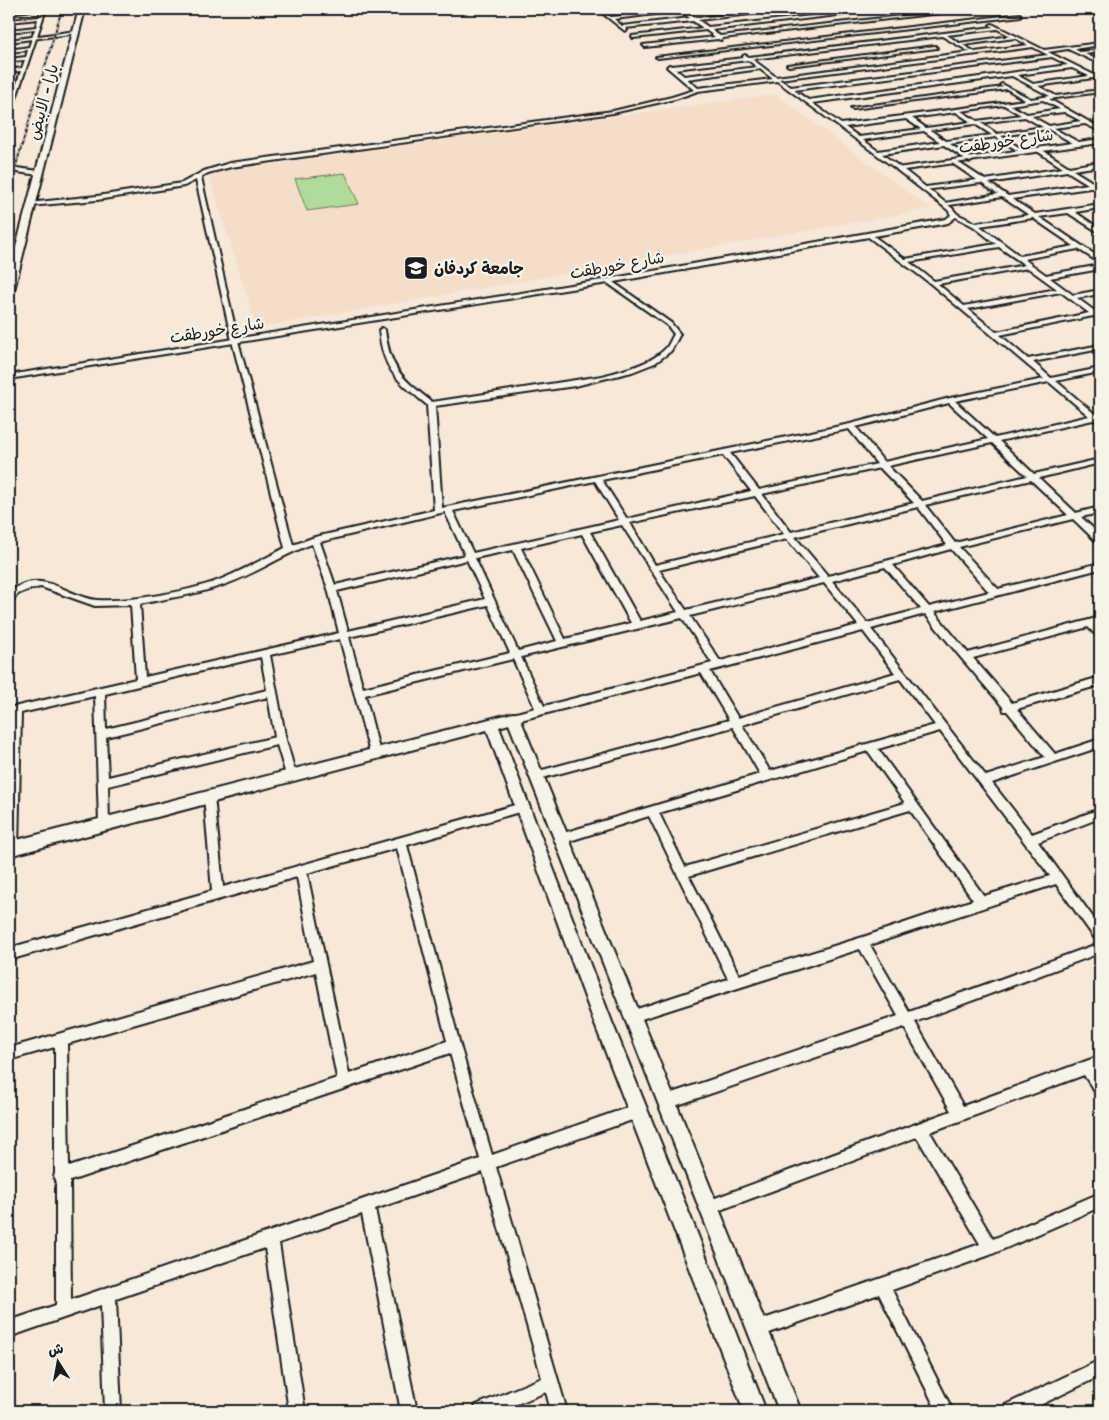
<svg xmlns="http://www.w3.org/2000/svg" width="1109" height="1420" viewBox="0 0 1109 1420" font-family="Sriracha,'Playpen Sans Arabic',sans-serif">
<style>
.built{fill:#f4dec9}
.green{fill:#b1db98;stroke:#667c5a}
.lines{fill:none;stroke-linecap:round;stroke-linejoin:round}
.minor-casing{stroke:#1c1c1c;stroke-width:4}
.tertiary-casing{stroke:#1c1c1c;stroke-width:4}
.secondary-casing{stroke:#1c1c1c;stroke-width:4}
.primary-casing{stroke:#1c1c1c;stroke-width:4}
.minor{fill:#f7f3e8;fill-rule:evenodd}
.tertiary{fill:#f7f3e8;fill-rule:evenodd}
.secondary{fill:#f7f3e8;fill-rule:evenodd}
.primary{fill:#f7f3e8;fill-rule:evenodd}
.rail-casing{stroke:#1c1c1c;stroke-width:2}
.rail{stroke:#f7f3e8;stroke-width:1;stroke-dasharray:3;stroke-linecap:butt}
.labels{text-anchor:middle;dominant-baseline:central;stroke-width:4.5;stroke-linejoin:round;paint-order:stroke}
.far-street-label{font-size:16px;fill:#1c1c1c;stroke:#f7f3e8}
.far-poi-label{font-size:16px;font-weight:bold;fill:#1c1c1c;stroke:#f7f3e8;text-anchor:start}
</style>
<rect width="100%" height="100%" fill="#f6e9da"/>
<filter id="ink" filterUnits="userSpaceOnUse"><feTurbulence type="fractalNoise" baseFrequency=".02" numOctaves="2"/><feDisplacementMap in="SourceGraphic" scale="10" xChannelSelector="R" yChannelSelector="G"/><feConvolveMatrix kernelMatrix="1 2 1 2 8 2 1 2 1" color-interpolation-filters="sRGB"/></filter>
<g filter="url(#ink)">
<polygon class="built" points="775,94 931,209 257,328 208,173"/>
<polygon class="green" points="345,173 359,204 307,211 295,179"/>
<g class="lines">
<defs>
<g id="minor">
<polygon points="30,9 41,9 9,13 9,11"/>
<polygon points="42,9 46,9 11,113 9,114 9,107 21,71 9,72 9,70 22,68 25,60 9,61 9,59 26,57 28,50 9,52 9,50 29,47 35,29 9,32 9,30 36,27 38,19 9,22 9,20 39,17"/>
<path d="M597,9H601L611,17L688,9L684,10L695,18L793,9L698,20L708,27L877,9H888L711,30L720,36L965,9H975L723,38L721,40L718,39L645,47L643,45L715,37L706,30L633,38L632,36L703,28L693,21L625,28L627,30L625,31ZM680,11L690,18L622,26L614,19Z"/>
<polygon points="1020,14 1021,16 658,58 656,57"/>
<path d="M992,24L1044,50L1100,43V45L1074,49L1080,52L1100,50V52L1085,54L1100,61V64L1068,49L1048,52L1100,78V81L1093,78L1038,86L1056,96L1100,90V92L1049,99L1100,128V131L1085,124L1053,128L1080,143L1078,146L1048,129L1001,136L1025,151L1026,152L1023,154L996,137L950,144L972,159V161L970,162L944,145L882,154L901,168L902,169L899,171L777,81L698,91L675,99L613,113L231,167L208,173L201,177L238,341L293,545L315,537L434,510L427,405C397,380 383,371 379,330L382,328L385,330C390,370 402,378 432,402L602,376C623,370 650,365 666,348C669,345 671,339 674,334L667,325L606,282V280H610L671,323L680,334L671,351L655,363L632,372L575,386L435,406L442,508L850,424L950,398L1044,379L931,284L867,236L872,235L905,259L996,244L973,226L952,215L957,214L976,223L1029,215L1002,197L943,206V204L945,203L998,194L981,183L924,190L923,189L926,187L977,180L952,163V161H956L985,180L1063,168L1037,151V149L1039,148L1069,167L1100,162V166L1073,170L1094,183L1100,182V186L1097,187L1012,199L1035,214L1100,204V208L1075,212L1100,229V233L1068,213L1039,217L1100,258V263L1078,249L1024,259L1046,275L1100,265V269L1050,278L1073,295L1100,290V294L1077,298L1100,315V320L1093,316L1000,335L1028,359L1100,345V349L1033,362L1051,378L1100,368V372L1056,381L1096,415L1100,414V420L1097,421L1093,420L999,441L1034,474L1100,459V463L1039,478L1076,513L1100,507V513L1081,517L1100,535V543L1097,542L1073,519L959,547L998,589L1100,563V569L934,612L968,653L1100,617V623L1097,624L1100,628V637L1097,636L1088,627L973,658L1012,703L1100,677V685L1017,709L1055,754L1100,739V747L992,783L1032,834L1100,809V818L1038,842L1100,927V941L1096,940L1056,884L870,945L909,1012L1100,943V953L915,1022L963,1106L1100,1056V1068L1096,1070L1100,1076V1094L1095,1092L1084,1075L930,1132L993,1239L1100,1193V1207L990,1255L892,1290L953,1411H937L879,1294L758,1337L753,1334L750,1329L753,1324L758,1321L980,1244L917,1137L707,1215L702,1213L700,1208L702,1203L707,1201L951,1111L904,1027L666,1109L661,1107L659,1102L661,1097L666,1095L898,1016L860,949L632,1022L628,1020L626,1016L628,1012L728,979L649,816L560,844L556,842L554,839L556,836L560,834L760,774L733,727L535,780L531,779L530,776L531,773L535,772L729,720L701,673L513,722L509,721L508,718L509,715L535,708L513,659L365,695L380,753L379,756H371L370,753L340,639L270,655L286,740L296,775L295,778L291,779L287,778L277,745L108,786L109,823L108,826L104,828L100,826L99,823L95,696L21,713L18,849L16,852L12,854L9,853L11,715L9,716V708L136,679L131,605L95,606L41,587L30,589L18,594L12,601L9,602V593C12,589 16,588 21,585C49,573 71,598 97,600C130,602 194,591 224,578C245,569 265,558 285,548L232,341L196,180L184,186L97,200L30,206L28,205V203L97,196L182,183L204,171L230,163L613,111L672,97L694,90L667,67L669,65L672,66L744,58L743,56L745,55L749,57L993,27L990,25ZM997,29L1011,36L959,43L947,35ZM942,36L970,52L776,77L752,59ZM1015,38L1028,45L975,52L963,45ZM1033,47L1048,55L791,87L779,79ZM1052,57L1068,65L808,100L794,90ZM748,60L757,67L684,76L675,69ZM1072,68L1089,76L1033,84L1017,75ZM760,69L773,79L698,88L687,79ZM1012,76L1050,96L1031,99L1002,84L1000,85L1003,87L851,108L853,109L1007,89L1025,100L841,124L812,103ZM1043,100L1060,109L1027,114L1010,105ZM1004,105L1021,115L977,121L961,111ZM956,112L971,122L926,128L912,118ZM1064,112L1081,121L1049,126L1031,116ZM1025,117L1043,127L997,134L981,123ZM906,119L921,129L859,137L845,127ZM975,124L992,135L946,141L930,130ZM924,131L940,142L878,151L863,140ZM1067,171L1088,184L1008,196L989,183ZM1033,218L1074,246L1020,256L980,226ZM999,247L1025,265L934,281L909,262ZM1028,268L1057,289L964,306L938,284ZM1061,292L1089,313L996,332L968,309ZM1049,382L1089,416L995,438L955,401ZM949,403L988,439L884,462L856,427ZM849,429L877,464L759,490L730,453ZM992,443L1027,476L922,501L888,466ZM723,455L751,491L627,519L602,480ZM880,468L914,503L791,532L762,494ZM1031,480L1068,515L955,543L925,505ZM595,481L619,520L473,553L453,511ZM755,496L784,534L655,565L630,523ZM918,507L947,545L828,576L795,537ZM445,512L465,555L335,585L320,542ZM622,525L678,612L640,621L590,532ZM582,534L631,623L565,639L521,548ZM787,539L819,578L686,610L659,570ZM312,544L328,589L339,633L145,677L140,604C169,598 201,594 229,583C258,572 283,555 312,544ZM951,549L989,592L929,607L893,565ZM513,550L557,641L518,651L475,558ZM467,560L485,599L348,631L337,591ZM885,567L921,609L867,623L832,581ZM824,583L858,625L720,661L690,616ZM488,605L510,653L363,688L349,637ZM925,614L962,659L1003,707L1004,711H1007L1045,757L986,776L871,629ZM682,618L712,663L544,706L521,657ZM863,631L895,673L738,718L710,671ZM261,657L267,690L106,729L105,694ZM900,679L935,725L770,771L742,725ZM268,697L275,737L108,777L106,737ZM940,731L1050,876L984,896L878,749ZM868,751L905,803L685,867L659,813ZM910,810L973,900L863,937L739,975L689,876Z"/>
<polygon points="935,46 937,48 789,66 787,65"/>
<polygon points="9,167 39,171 42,173 39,175 9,171"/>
<polygon points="20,248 23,250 22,251 9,253 9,249"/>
<path d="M209,792L213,793L214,796L223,887L522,803L526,804L527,807L526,810L407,845L460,1045L492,1155L638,1104L643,1106L645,1111L643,1116L638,1118L496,1167L567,1411H551L546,1392L500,1411H474L476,1405L542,1378L483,1172L375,1209L417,1411H401L362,1214L279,1243L305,1411H289L265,1248L116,1299L121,1411H105L101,1305L9,1337V1321L56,1305V1181L54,1177L55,1173V1047L9,1060V1048L313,961L297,877L9,960V948L212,891L204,796L205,793ZM397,848L447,1041L349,1074L307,873ZM316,972L337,1078L69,1167L67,1044ZM450,1053L480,1159L71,1300L70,1181Z"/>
<polygon points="1100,1360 1100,1376 1028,1411 1003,1411 1005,1405"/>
</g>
<g id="tertiary">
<polygon points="76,31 78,33 9,42 9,40"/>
<polygon points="1100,139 1100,143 904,170 952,208 958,215 957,216 948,223 608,283 9,379 9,375 608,279 946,219 951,215 948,210 897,170 897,168"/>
</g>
<polygon id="secondary" points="513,713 518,714 520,718 801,1411 779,1411 509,724 499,727 612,1022 695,1228 766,1411 744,1411 594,1022 487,730 9,856 9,842"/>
<polygon id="primary" points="79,9 85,9 14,290 9,293 9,273"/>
</defs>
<use href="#minor" class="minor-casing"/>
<use href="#tertiary" class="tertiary-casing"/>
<use href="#secondary" class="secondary-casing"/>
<use href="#primary" class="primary-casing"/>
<use href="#minor" class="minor"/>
<use href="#tertiary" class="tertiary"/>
<use href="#secondary" class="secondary"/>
<use href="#primary" class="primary"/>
<defs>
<polyline id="rail" points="9,189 62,9"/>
</defs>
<use href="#rail" class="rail-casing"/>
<use href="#rail" class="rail"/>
</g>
</g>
<defs>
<symbol id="university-square" viewBox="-11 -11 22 22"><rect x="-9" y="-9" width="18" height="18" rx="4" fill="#1c1c1c" stroke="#f7f3e8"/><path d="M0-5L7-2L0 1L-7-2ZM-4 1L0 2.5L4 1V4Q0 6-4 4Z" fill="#fff"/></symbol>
</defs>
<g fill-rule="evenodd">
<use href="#university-square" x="402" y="254" width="28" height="28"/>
</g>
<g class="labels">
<g class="far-street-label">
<text transform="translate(43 102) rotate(-75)">بارا - الابيض</text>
<text transform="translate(1006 141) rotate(-8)">شارع خورطقت</text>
<text transform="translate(617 265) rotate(-10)">شارع خورطقت</text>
<text transform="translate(217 330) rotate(-9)">شارع خورطقت</text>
</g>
<g class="far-poi-label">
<text x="434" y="268">جامعة كردفان</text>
</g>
</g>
<rect width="1109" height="1420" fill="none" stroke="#f7f3e8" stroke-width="30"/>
<rect x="15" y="15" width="1079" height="1390" fill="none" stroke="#1c1c1c" stroke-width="2" filter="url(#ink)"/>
<g transform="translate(58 1362) rotate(349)" stroke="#f7f3e8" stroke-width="4" paint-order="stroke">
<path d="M0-4L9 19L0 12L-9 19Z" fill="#1c1c1c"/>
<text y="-8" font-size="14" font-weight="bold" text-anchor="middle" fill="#1c1c1c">ش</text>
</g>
</svg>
